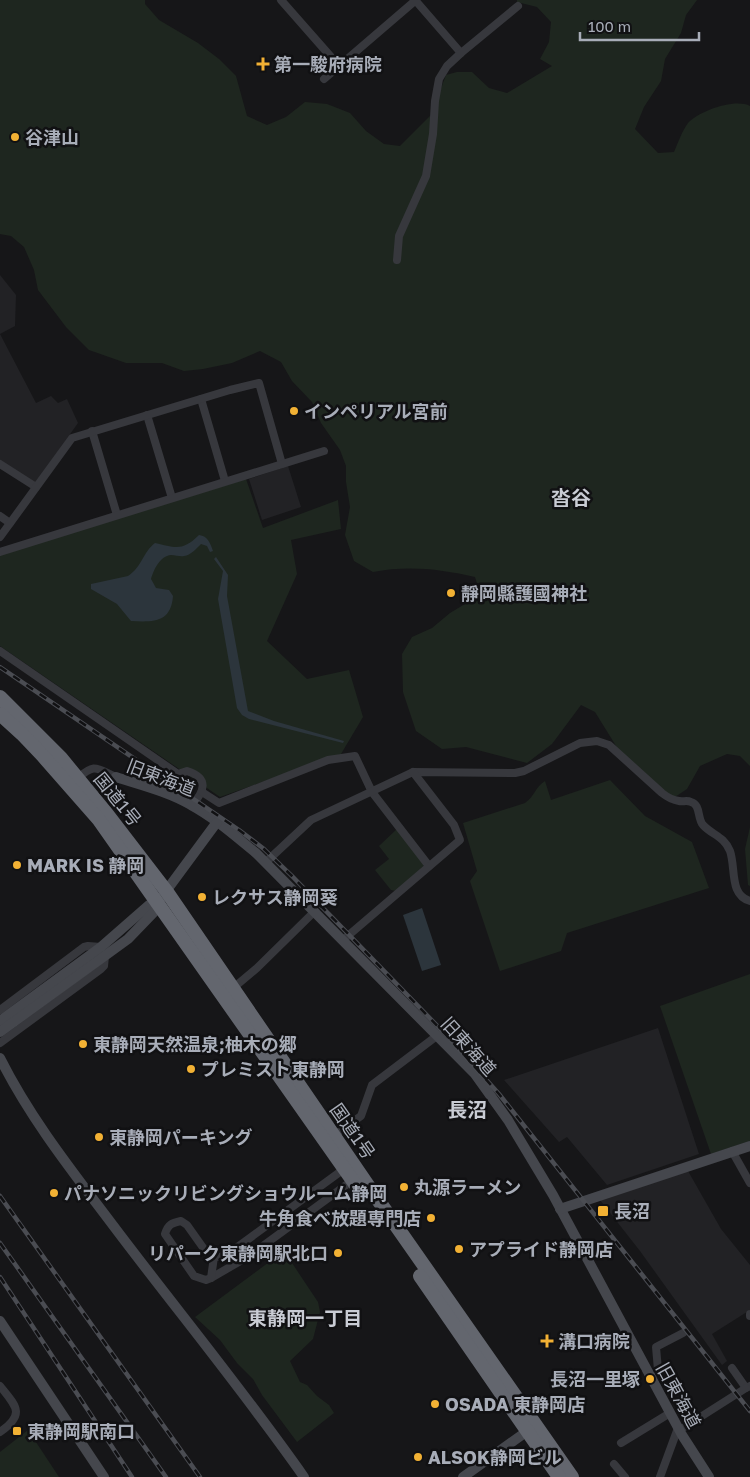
<svg xmlns="http://www.w3.org/2000/svg" width="750" height="1477" viewBox="0 0 750 1477" font-family="'Golos Text','Noto Sans JP',sans-serif">
<style>
.built{fill:#222225}
.green{fill:#1e261f}
.water{fill:#2c353c}
.lines{fill:none;stroke-linecap:round;stroke-linejoin:round}
.street{stroke:#37383d;stroke-width:8}
.secondary{stroke:#45474d;stroke-width:10}
.highway{stroke:#63666e;stroke-width:14}
.rail-casing{stroke:#4a4c52;stroke-width:4.5}
.rail{stroke:#111113;stroke-width:2.5;stroke-dasharray:8;stroke-linecap:butt}
.poi-dot{fill:#f2b134;stroke:#111113;stroke-width:2}
.labels{text-anchor:middle;dominant-baseline:central;stroke-width:5;stroke-linejoin:round;paint-order:stroke}
.poi-label{font-size:18px;font-weight:bold;fill:#a8adb8;stroke:#111113;text-anchor:start}
.street-label{font-size:18px;fill:#a8adb8;stroke:#111113}
.neighbourhood-label{font-size:19px;font-weight:bold;fill:#c9ccd4;stroke:#111113}
.quarter-label{font-size:20px;font-weight:bold;fill:#c9ccd4;stroke:#111113}
</style>
<rect width="100%" height="100%" fill="#161618"/>
<g class="built">
<polygon points="0,275 16,295 15,326 0,334 36,403 51,396 58,403 67,399 78,423 35,483 0,460"/>
<polygon points="288,466 301,507 262,520 249,479"/>
<polygon points="658,1028 699,1154 607,1185 567,1137 559,1142 504,1080"/>
<polygon points="688,1171 721,1229 750,1265 750,1310 712,1334 727,1361 722,1365 640,1251 600,1200"/>
</g>
<g class="green">
<path d="M0,0H145V4L159,20L198,43L219,59L236,76L247,116L267,125L286,117L305,102L327,104L350,113L366,131L384,144L400,146L431,115L446,75L457,72H472L489,88L507,93L552,66L540,59L549,42L551,22L537,7L517,2V0H697L686,15L681,33L665,59L661,81L644,107L635,129L658,153L674,152C678,143 682,131 688,123C699,111 735,98 750,106V766L740,756L727,754L700,766L687,789L672,799L621,754L595,712L581,705L552,744L527,763L466,747L442,749L416,731L403,692L402,654L412,637L432,628L450,613L470,601L479,590L475,577C442,569 407,565 373,572L354,561L345,535L350,507L346,482V466L340,450L321,423L312,402L292,381L281,362L260,351L232,363L203,369L184,371L162,363H126L89,350L66,327L38,290L34,270L24,247L11,236L0,234Z"/>
<polygon points="246,479 263,528 338,500 341,529 291,540 297,574 267,641 307,679 349,670 363,717 341,754 220,797 0,646 0,555"/>
<path d="M610,780L645,816L692,842L709,888L567,933L561,951L500,971L470,881L477,871L463,823L525,803C535,796 535,787 545,781L551,800Z"/>
<polygon points="750,827 750,886 748,885 745,849"/>
<polygon points="397,829 424,864 423,867 396,891 391,890 375,870 389,859 379,846"/>
<polygon points="750,974 750,1141 711,1154 660,1006"/>
<polygon points="284,1251 318,1302 320,1312 313,1339 290,1361 300,1382 307,1385 317,1396 329,1405 334,1413 297,1442 262,1395 253,1379 237,1363 220,1340 195,1317"/>
<polygon points="28,1430 59,1477 0,1477 0,1452"/>
</g>
<g class="water">
<path d="M199,535C208,536 210,543 213,551L210,552L207,546L201,544C196,549 191,555 184,556C180,557 176,555 171,555C160,556 154,569 151,579L156,588L169,590L173,596C171,623 153,622 131,621L117,604L91,589V584L128,576C142,567 143,552 155,543C176,548 183,551 199,535Z"/>
<polygon points="216,557 228,575 227,596 248,711 274,721 344,741 343,743 249,719 242,715 237,708 218,599 223,571 214,559"/>
<polygon points="422,908 441,965 422,971 403,915"/>
</g>
<g class="lines">
<g class="street">
<polyline points="281,0 339,66"/>
<polyline points="415,0 461,53"/>
<polyline points="324,79 416,0"/>
<polyline points="397,260 399,236 426,176 433,134 435,101 439,79 447,66 461,53 518,6"/>
<polyline points="201,399 225,481"/>
<polyline points="147,415 172,498"/>
<polyline points="92,431 117,515"/>
<polyline points="0,464 36,487"/>
<polyline points="0,516 10,523"/>
<polyline points="0,537 72,438 230,390 259,383 282,464"/>
<polyline points="0,552 324,451"/>
<path d="M0,651L178,774L187,771C209,778 205,791 192,805"/>
<path d="M78,778C95,763 96,768 116,777"/>
<polyline points="202,792 219,803 328,760 355,756 372,792 429,866"/>
<path d="M266,862L311,820L413,772L515,773L524,771L580,743L597,741L609,745L662,793C667,797 672,800 679,801C683,802 687,800 691,802C701,805 697,818 703,825C712,835 724,836 730,851C736,868 729,895 750,901"/>
<polyline points="343,940 460,840 454,825 413,772"/>
<polyline points="232,989 257,968 315,911"/>
<polyline points="0,1010 84,947 88,946 101,947"/>
<polyline points="0,1043 101,969 104,966 105,956"/>
<polyline points="333,1136 361,1116 372,1085 438,1035"/>
<polyline points="732,1151 750,1183"/>
<path d="M344,1169H356L353,1180L249,1256L211,1278L206,1280L194,1276L165,1234C168,1224 172,1223 181,1221L187,1225L209,1256L220,1257L232,1251Z"/>
<polyline points="211,1278 214,1257"/>
<polyline points="750,1314 750,1316"/>
<polyline points="732,1368 746,1388 750,1386"/>
<polyline points="650,1377 658,1370 656,1347 683,1333"/>
<path d="M0,1386C16,1406 26,1414 0,1432"/>
<polyline points="680,1430 746,1388"/>
<polyline points="621,1443 670,1413"/>
<polyline points="614,1464 625,1477"/>
<polyline points="660,1477 678,1428"/>
</g>
<g class="secondary">
<path d="M116,777C141,785 169,792 191,805C215,818 235,836 256,853L475,1074L508,1120L553,1195L682,1435L709,1477"/>
<polyline points="0,1021 101,947 149,905 158,902"/>
<polyline points="0,1032 128,939 154,912 158,902 217,822"/>
<path d="M0,1058C30,1118 72,1171 112,1224C176,1309 243,1390 304,1477"/>
<polyline points="560,1209 750,1146"/>
<polyline points="0,1321 104,1477"/>
<polyline points="463,1477 533,1427"/>
</g>
<g class="highway">
<polyline points="0,697 61,758 107,814 167,892 369,1187 572,1477"/>
<polyline points="0,714 22,734 42,755 99,820 360,1191"/>
<polyline points="420,1276 559,1477"/>
</g>
<defs>
<g id="rail">
<polyline points="0,667 239,830 264,849 292,876 449,1038 499,1094 750,1411"/>
<polyline points="0,1196 200,1477"/>
<polyline points="0,1243 166,1477"/>
<polyline points="0,1277 132,1477"/>
</g>
</defs>
<use href="#rail" class="rail-casing"/>
<use href="#rail" class="rail"/>
</g>
<g class="poi-dot">
<path d="M260.5 56.5h5v5h5v5h-5v5h-5v-5h-5v-5h5z"/>
<circle cx="15" cy="137" r="5"/>
<circle cx="294" cy="411" r="5"/>
<circle cx="451" cy="593" r="5"/>
<circle cx="17" cy="865" r="5"/>
<circle cx="202" cy="897" r="5"/>
<circle cx="83" cy="1044" r="5"/>
<circle cx="191" cy="1069" r="5"/>
<circle cx="99" cy="1137" r="5"/>
<circle cx="404" cy="1187" r="5"/>
<circle cx="54" cy="1193" r="5"/>
<rect x="597" y="1205" width="12" height="12" rx="2.5"/>
<circle cx="431" cy="1218" r="5"/>
<circle cx="459" cy="1249" r="5"/>
<circle cx="338" cy="1253" r="5"/>
<path d="M544.5 1333.5h5v5h5v5h-5v5h-5v-5h-5v-5h5z"/>
<circle cx="650" cy="1379" r="5"/>
<circle cx="435" cy="1404" r="5"/>
<rect x="12" y="1426" width="10" height="10" rx="2.5"/>
<circle cx="418" cy="1457" r="5"/>
</g>
<g class="labels">
<g class="poi-label">
<text x="274" y="64">第一駿府病院</text>
<text x="25" y="137">谷津山</text>
<text x="304" y="411">インペリアル宮前</text>
<text x="461" y="593">靜岡縣護國神社</text>
<text x="27" y="865">MARK IS 静岡</text>
<text x="212" y="897">レクサス静岡葵</text>
<text x="93" y="1044">東静岡天然温泉;柚木の郷</text>
<text x="201" y="1069">プレミスト東静岡</text>
<text x="109" y="1137">東静岡パーキング</text>
<text x="414" y="1187">丸源ラーメン</text>
<text x="64" y="1193">パナソニックリビングショウルーム静岡</text>
<text x="614" y="1211">長沼</text>
<text x="421" y="1218" text-anchor="end">牛角食べ放題専門店</text>
<text x="469" y="1249">アプライド静岡店</text>
<text x="328" y="1253" text-anchor="end">リパーク東静岡駅北口</text>
<text x="558" y="1341">溝口病院</text>
<text x="640" y="1379" text-anchor="end">長沼一里塚</text>
<text x="445" y="1404">OSADA 東静岡店</text>
<text x="27" y="1431">東静岡駅南口</text>
<text x="428" y="1457">ALSOK静岡ビル</text>
</g>
<g class="street-label">
<text transform="translate(161 777) rotate(21)">旧東海道</text>
<text transform="translate(118 799) rotate(51)">国道1号</text>
<text transform="translate(469 1046) rotate(48)">旧東海道</text>
<text transform="translate(353 1131) rotate(55)">国道1号</text>
<text transform="translate(679 1395) rotate(61)">旧東海道</text>
</g>
<g class="neighbourhood-label">
<text x="305" y="1317">東静岡一丁目</text>
</g>
<g class="quarter-label">
<text x="571" y="497">沓谷</text>
<text x="467" y="1109">長沼</text>
</g>
</g>
<path d="M580 32v8h119v-8" fill="none" stroke="#a8adb8" stroke-width="2.5"/>
<text x="588" y="32" font-size="15" fill="#a8adb8" stroke="#111113" stroke-width="4" paint-order="stroke">100 m</text>
</svg>
